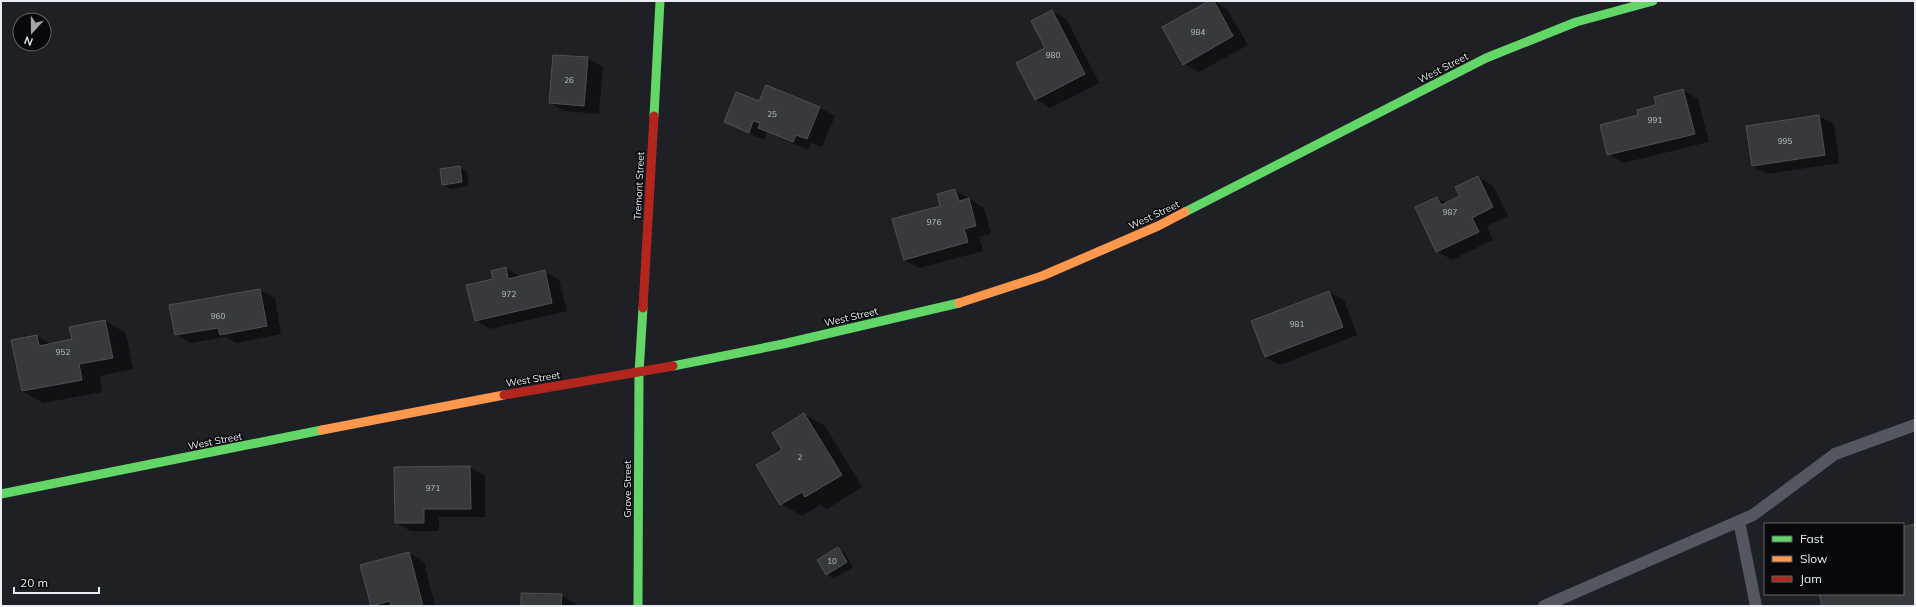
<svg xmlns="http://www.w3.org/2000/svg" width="1916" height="607" viewBox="0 0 1916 607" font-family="Mulish,sans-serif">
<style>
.shadow{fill:#0007}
.building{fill:#37393d;stroke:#4f5055}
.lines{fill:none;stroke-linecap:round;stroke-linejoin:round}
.lane{stroke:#545761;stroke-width:12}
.fast{stroke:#63d668;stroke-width:9}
.slow{stroke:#ff974d;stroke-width:9}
.jam{stroke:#b3261e;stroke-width:9}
.labels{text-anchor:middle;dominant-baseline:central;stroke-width:3;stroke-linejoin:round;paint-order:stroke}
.number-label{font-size:8px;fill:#bdc0c6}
.street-label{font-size:10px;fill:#eaedf3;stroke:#08090d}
</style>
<rect width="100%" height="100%" fill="#1f2025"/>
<g class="shadow">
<polygon points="1211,1 1214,1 1227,9 1248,45 1199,72 1184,64"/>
<polygon points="1052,11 1067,20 1099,83 1050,108 1036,99"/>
<polygon points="554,56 588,58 603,67 599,114 565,111 550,103"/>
<polygon points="767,86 820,108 835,116 822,147 811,143 808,150 767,132 764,140 725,122 760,103"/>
<polygon points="1683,90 1698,99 1709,142 1623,163 1608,154 1639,115"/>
<polygon points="1819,116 1834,124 1839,163 1767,174 1752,166"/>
<polygon points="459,167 467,172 469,186 450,189 443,184"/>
<polygon points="1478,177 1493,186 1508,216 1487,226 1493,240 1452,260 1437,251 1437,198 1447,203 1461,197"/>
<polygon points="955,190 984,208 991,234 979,237 983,251 919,268 904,260 942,207"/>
<polygon points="505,268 521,277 544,271 559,280 567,311 490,329 476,320 494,280"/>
<polygon points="260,290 275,298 281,334 236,343 226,337 191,343 176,335"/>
<polygon points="1329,292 1344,300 1357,335 1280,365 1265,357"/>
<polygon points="105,321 126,333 133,369 100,376 102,392 43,403 22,391 37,336 51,344 73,340"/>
<polygon points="804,414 825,426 862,487 827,509 820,505 802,516 781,504 783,450"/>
<polygon points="470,467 485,476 485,517 439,517 439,531 411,531 396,523"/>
<polygon points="838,549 845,553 853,567 834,579 827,574"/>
<polygon points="409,553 424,562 435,606 372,606 361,566"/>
<polygon points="561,595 576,604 576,606 522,606"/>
</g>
<g class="building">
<polygon points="1209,1 1214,1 1233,36 1183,65 1162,27"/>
<polygon points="1052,10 1085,74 1035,100 1016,63 1045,48 1031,21"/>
<polygon points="553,55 588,57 584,106 549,103"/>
<polygon points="766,85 820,107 807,139 796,135 793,142 758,128 760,123 753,121 749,133 724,122 736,92 759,101"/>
<polygon points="1683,89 1695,134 1607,155 1600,125 1638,115 1637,110 1656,105 1654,97"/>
<polygon points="1819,115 1825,155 1752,166 1746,126"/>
<polygon points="460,166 462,182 442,185 440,169"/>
<polygon points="1478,176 1493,207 1472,218 1479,232 1436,252 1415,207 1437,197 1441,205 1460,196 1455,187"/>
<polygon points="955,189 959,201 969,198 976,226 964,229 968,242 904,260 892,219 940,206 937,194"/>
<polygon points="506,267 508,279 545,270 552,303 475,321 466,285 493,279 491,271"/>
<polygon points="260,289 267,326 220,335 218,328 175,335 169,305"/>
<polygon points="1329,291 1343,327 1265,357 1251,321"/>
<polygon points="105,320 113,358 79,364 82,380 22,391 11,340 37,335 39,346 72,339 69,327"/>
<polygon points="804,413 842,475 805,497 802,492 780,505 756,465 782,450 772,433"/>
<polygon points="470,466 471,509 424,509 424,523 395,523 394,467"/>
<polygon points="1915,524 1915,606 1822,606 1819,594 1903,594 1903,527"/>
<polygon points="838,547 847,562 826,575 817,560"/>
<polygon points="409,552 423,606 391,606 390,601 371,606 360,565"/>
<polygon points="521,593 562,594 561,606 521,606"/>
</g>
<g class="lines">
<g class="lane">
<polyline points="1739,521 1756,606"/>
<polyline points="1544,606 1753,515 1835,454 1915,425"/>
</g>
<g class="fast">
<polyline points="654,116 660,1"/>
<polyline points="1185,212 1486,58 1576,22 1653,1"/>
<polyline points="673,366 783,344 959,303"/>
<polyline points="1,494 322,430"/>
<polyline points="638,606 639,373 643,308"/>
</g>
<g class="slow">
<polyline points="959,303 1042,276 1158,226 1185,212"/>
<polyline points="322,430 504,395"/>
</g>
<g class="jam">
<polyline points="643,308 654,116"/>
<polyline points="504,395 673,366"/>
</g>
</g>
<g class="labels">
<g class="number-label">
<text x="1198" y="32">984</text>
<text x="1053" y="55">980</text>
<text x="569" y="80">26</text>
<text x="772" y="114">25</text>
<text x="1655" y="120">991</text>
<text x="1785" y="141">995</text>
<text x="1450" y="212">987</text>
<text x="934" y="222">976</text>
<text x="509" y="294">972</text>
<text x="218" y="316">960</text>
<text x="1297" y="324">981</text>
<text x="63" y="352">952</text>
<text x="800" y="457">2</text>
<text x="433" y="488">971</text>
<text x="832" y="561">10</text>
</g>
<g class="street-label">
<text transform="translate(1443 68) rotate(-27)">West Street</text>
<text transform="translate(639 186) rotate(-87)">Tremont Street</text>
<text transform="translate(1154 215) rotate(-25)">West Street</text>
<text transform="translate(851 317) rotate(-13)">West Street</text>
<text transform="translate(533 379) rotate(-9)">West Street</text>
<text transform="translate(215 441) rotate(-11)">West Street</text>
<text transform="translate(627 489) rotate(-90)">Grove Street</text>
</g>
</g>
<rect width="1916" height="607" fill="none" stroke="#eaedf3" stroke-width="4"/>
<rect x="1764" y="523" width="140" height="72" fill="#08090d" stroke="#626469"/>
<rect x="1772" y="536" width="20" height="6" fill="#63d668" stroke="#626469"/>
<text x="1800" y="543" font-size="12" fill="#eaedf3">Fast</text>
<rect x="1772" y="556" width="20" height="6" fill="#ff974d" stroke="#626469"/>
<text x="1800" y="563" font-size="12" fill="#eaedf3">Slow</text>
<rect x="1772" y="576" width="20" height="6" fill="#b3261e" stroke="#626469"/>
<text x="1800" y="583" font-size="12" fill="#eaedf3">Jam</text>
<g transform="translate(32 32) rotate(201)"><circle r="19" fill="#08090d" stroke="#626469"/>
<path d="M0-3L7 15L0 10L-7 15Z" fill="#a3a5ab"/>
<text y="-6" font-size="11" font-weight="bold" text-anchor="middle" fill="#eaedf3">N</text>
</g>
<path d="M14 587v6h85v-6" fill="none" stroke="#eaedf3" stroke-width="2"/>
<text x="20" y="587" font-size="12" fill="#eaedf3" stroke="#08090d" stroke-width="3" paint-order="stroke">20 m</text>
</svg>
